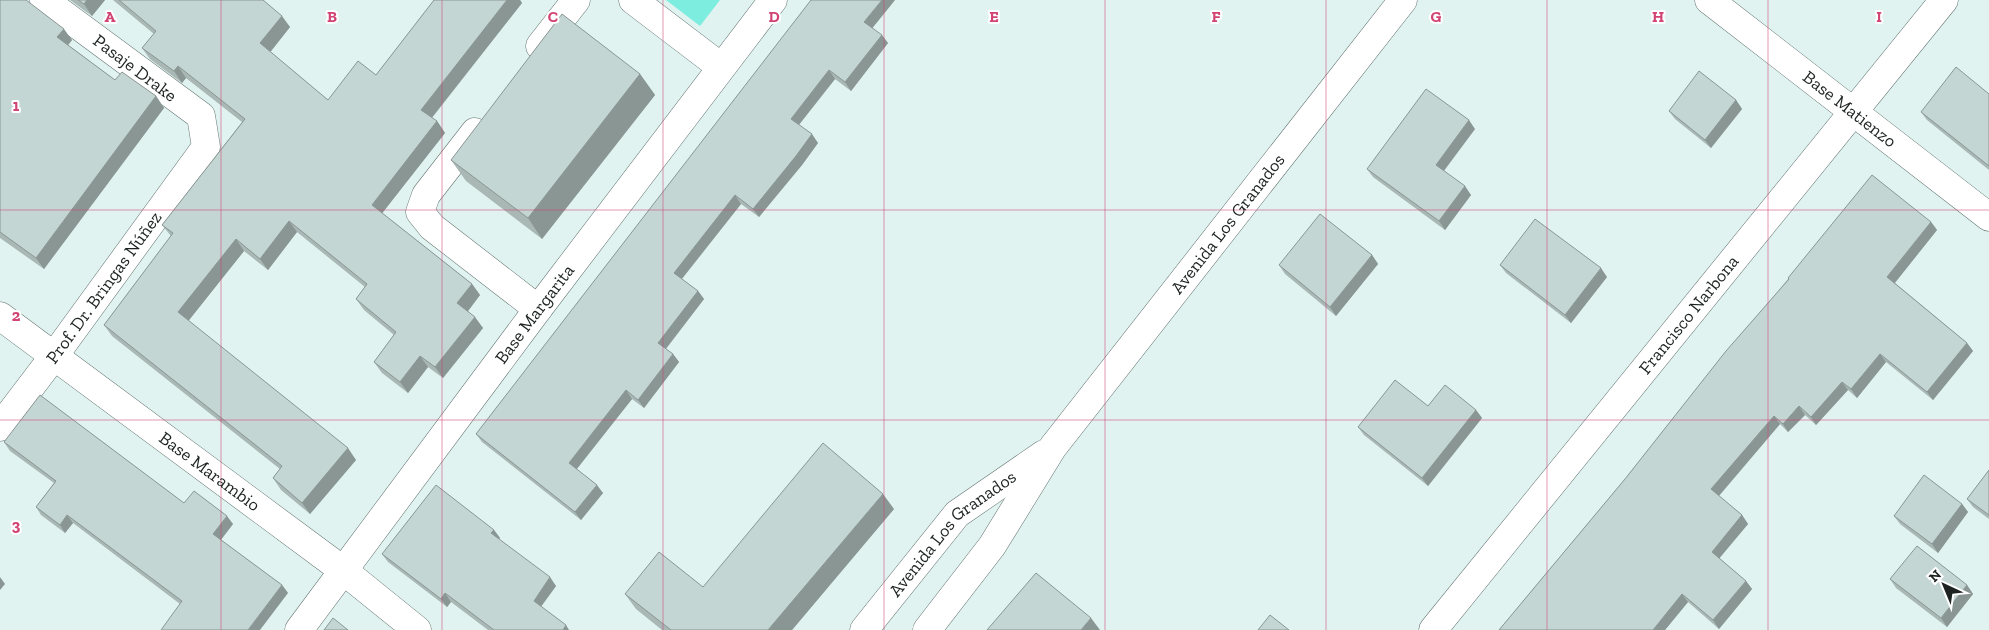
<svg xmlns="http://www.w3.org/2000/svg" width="1989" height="630" viewBox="0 0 1989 630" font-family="'Zilla Slab',serif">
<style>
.green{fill:#7cedde}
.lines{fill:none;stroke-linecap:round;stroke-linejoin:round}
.minor-casing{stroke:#647572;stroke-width:29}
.minor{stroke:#fff;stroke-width:28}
.wall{fill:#a9b8b5}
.shaded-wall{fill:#899694}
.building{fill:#c4d6d3;stroke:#899694}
.grid{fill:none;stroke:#d14473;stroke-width:1;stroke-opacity:0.55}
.labels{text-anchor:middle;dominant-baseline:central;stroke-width:4;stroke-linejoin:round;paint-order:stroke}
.street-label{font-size:18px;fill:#1c2321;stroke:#fff}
.grid-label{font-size:16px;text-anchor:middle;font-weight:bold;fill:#d14473;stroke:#fff;stroke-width:4;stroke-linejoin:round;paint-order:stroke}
</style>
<rect width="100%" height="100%" fill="#e0f3f0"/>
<polygon class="green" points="666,0 720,0 700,26"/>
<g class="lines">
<defs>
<g id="minor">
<polyline points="633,0 721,67"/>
<path id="s1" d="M1709,0L1989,217"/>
<polyline points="540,46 576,0"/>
<polyline points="475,132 426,195 420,212 432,227 538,309"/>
<path id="s2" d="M0,316L344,571L417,630"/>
<path id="s3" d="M0,427L54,356L206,147L201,116L44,0"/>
<path id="s4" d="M299,630L538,309L773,0"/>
<path id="s5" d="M864,630L957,514L1044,454"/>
<path id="s6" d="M927,630L992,546L1053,447L1403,0"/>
<path id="s7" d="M1433,630L1944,0"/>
</g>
</defs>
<use href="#minor" class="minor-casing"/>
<use href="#minor" class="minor"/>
</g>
<g class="wall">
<polygon points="0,0 29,3 72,40 68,45 115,80 156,96 164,108 44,269 0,238"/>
<polygon points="70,0 105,0 92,16"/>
<polygon points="113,0 263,0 290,27 270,52 328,100 376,75 434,0 520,0 522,3 432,118 437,121 445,133 382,213 472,284 480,295 468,311 483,328 443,378 428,367 408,393 382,373 374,362 394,335 364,310 356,299 365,287 297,232 268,270 244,251 188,321 356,460 310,514 281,490 273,478 280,469 112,336 104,325 171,236 162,225 242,122 186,78 182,83 150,59 142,48 154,34"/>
<polygon points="895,0 872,28 888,43 851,91 835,79 799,125 818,143 802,165 759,217 741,204 682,279 698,291 704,299 666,349 673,354 679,362 644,408 632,399 577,469 603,493 581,520 482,442 476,434"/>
<polygon points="640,74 655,95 542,239 466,181 451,160"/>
<polygon points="1989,94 1989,170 1927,120 1921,112"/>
<polygon points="1736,100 1742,109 1711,148 1675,119 1669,111"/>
<polygon points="1475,129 1444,171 1471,195 1445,230 1373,177 1367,169"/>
<polygon points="1931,222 1937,230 1895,283 1967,343 1973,351 1933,400 1886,362 1857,398 1848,390 1816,425 1805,415 1788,432 1780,424 1719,496 1742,515 1748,524 1719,558 1746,581 1752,589 1719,629 1688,602 1665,630 1499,630 1625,479 1788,279"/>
<polygon points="1372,255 1378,264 1336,316 1285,274 1279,265"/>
<polygon points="1500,265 1607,277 1571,323 1506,273"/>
<polygon points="1476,410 1482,418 1428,486 1364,435 1358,427"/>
<polygon points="4,442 184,503 233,524 221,540 282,585 288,593 180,604 73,523 65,533 41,515 36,507 54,483 10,451"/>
<polygon points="1989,470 1989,519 1973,507 1967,499"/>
<polygon points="1962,504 1968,512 1938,553 1900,524 1894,516"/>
<polygon points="894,509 792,630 662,630 636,609 625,594 703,587"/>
<polygon points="494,530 500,538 499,539 556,586 541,607 569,630 488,630 451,602 447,607 388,562 382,554"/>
<polygon points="1890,579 1967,585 1973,594 1947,627 1896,588"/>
</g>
<g class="shaded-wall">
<polygon points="87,0 105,0 92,16 84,4"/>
<polygon points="507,0 520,0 522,3 429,121 421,110"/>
<polygon points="882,0 895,0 870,31 864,22"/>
<polygon points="282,16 290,27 268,55 260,43"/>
<polygon points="64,29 72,40 65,49 57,37"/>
<polygon points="882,35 888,43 851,91 845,82"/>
<polygon points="178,66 186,78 182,83 174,71"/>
<polygon points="829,70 835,79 797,127 791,119"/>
<polygon points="640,74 655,95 542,239 528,218"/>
<polygon points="156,96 164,108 44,269 36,258"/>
<polygon points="1736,100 1742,109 1711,148 1705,140"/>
<polygon points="1469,120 1475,129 1442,173 1436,165"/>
<polygon points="437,121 445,133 380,216 372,205"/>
<polygon points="812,134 818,143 802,165 759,217 753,209"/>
<polygon points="1465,186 1471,195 1445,230 1439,221"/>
<polygon points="735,195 741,204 680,281 674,273"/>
<polygon points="289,221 297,232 268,270 260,259"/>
<polygon points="1931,222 1937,230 1893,285 1887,277"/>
<polygon points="236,239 244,251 186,324 178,312"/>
<polygon points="1372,255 1378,264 1336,316 1330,307"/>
<polygon points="1601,268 1607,277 1571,323 1565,315"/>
<polygon points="472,284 480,295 465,315 457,303"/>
<polygon points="698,291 704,299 664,351 658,343"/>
<polygon points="475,317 483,328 443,378 435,367"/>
<polygon points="1967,343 1973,351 1933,400 1927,392"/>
<polygon points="673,354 679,362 644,408 638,400"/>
<polygon points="1880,354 1886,362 1857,398 1851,389"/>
<polygon points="420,356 428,367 408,393 400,382"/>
<polygon points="1842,382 1848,390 1816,425 1811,417"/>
<polygon points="626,390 632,399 575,471 569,463"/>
<polygon points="1799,406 1805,415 1788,432 1783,424"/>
<polygon points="1476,410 1482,418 1428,486 1422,478"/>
<polygon points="1774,416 1780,424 1717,498 1711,489"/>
<polygon points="348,448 356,460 310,514 302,503"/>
<polygon points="597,485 603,493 581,520 575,512"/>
<polygon points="883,494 894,509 792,630 768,630"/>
<polygon points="1962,504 1968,512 1938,553 1932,544"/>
<polygon points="67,515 73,523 65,533 60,525"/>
<polygon points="1742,515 1748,524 1718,560 1712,552"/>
<polygon points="227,516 233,524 219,542 213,534"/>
<polygon points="494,530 500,538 497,541 491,533"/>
<polygon points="0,577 5,584 0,590"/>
<polygon points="550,577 556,586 539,609 534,601"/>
<polygon points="1746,581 1752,589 1719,629 1713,620"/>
<polygon points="282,585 288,593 260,630 248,630"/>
<polygon points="1967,585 1973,594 1947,627 1941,618"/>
<polygon points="445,593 451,602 447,607 441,599"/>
<polygon points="1682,594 1688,602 1665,630 1653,630"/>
<polygon points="1091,618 1100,630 1081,630"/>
<polygon points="566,625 569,630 563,630"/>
</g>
<g class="building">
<polygon points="0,0 26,0 64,29 57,37 115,80 122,72 156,96 36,258 0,232"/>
<polygon points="78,0 87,0 84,4"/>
<polygon points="119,0 263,0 282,16 260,43 328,100 358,61 376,75 434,0 507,0 421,110 437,121 372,205 472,284 457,303 475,317 435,367 420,356 400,382 374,362 396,332 356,299 367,284 289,221 260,259 236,239 178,312 348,448 302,503 273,478 282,466 104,325 173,233 162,225 245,119 178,66 174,71 142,48 156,31"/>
<polygon points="811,0 882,0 864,22 882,35 845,82 829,70 791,119 812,134 796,156 753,209 735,195 674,273 698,291 658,343 673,354 638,400 626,390 569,463 597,485 575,512 476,434"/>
<polygon points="562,14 640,74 528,218 451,160"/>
<polygon points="1956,67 1989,94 1989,166 1921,112"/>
<polygon points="1699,71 1736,100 1705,140 1669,111"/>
<polygon points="1426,89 1469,120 1436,165 1465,186 1439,221 1367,169"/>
<polygon points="1872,175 1931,222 1887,277 1967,343 1927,392 1880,354 1851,389 1842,382 1811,417 1799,406 1783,424 1774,416 1711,489 1742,515 1712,552 1746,581 1713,620 1682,594 1653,630 1499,630 1625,479 1726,351 1789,279 1788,278"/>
<polygon points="1320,214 1372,255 1330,307 1279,265"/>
<polygon points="1535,219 1601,268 1565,315 1500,265"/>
<polygon points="1395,380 1428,406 1445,385 1476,410 1422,478 1358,427"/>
<polygon points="40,395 184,503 194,491 227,516 213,534 282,585 248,630 161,630 182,601 67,515 60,525 36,507 56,481 4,442"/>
<polygon points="823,443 883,494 768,630 671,630 625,594 659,552 703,587"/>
<polygon points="1989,470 1989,515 1967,499"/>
<polygon points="1924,475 1962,504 1932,544 1894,516"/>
<polygon points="436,485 494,530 491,533 550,577 534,601 566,625 563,630 494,630 445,593 441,599 382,554"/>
<polygon points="1917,546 1967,585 1941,618 1890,579"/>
<polygon points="1036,573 1091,618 1081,630 987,630"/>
<polygon points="1270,615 1289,630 1258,630"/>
<polygon points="333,618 348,630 324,630"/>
</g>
<path class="grid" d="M221,0V630M442,0V630M663,0V630M884,0V630M1105,0V630M1326,0V630M1547,0V630M1768,0V630M0,210H1989M0,420H1989"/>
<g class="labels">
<g class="street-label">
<text transform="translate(135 68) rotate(37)">Pasaje Drake</text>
<text stroke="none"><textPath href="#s1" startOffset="178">Base Matienzo</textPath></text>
<text stroke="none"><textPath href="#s6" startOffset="506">Avenida Los Granados</textPath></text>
<text stroke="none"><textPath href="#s3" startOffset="174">Prof. Dr. Bringas Núñez</textPath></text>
<text stroke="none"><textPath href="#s4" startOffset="394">Base Margarita</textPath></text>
<text stroke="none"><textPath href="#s7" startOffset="406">Francisco Narbona</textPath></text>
<text stroke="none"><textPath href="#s2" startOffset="261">Base Marambio</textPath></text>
<text stroke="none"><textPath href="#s5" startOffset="132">Avenida Los Granados</textPath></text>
</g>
</g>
<g class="grid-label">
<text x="110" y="22">A</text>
<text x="332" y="22">B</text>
<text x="553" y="22">C</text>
<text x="774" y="22">D</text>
<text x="994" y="22">E</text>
<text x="1216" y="22">F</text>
<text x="1436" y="22">G</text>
<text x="1658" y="22">H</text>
<text x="1879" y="22">I</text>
<text x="16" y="111">1</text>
<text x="16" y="321">2</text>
<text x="16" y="531">3</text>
</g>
<g transform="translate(1944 585) rotate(316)" stroke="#ffffff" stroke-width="4" paint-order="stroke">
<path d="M0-4L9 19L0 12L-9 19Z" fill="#1c2321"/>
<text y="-8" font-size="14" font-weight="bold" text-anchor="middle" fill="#1c2321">N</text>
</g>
</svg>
